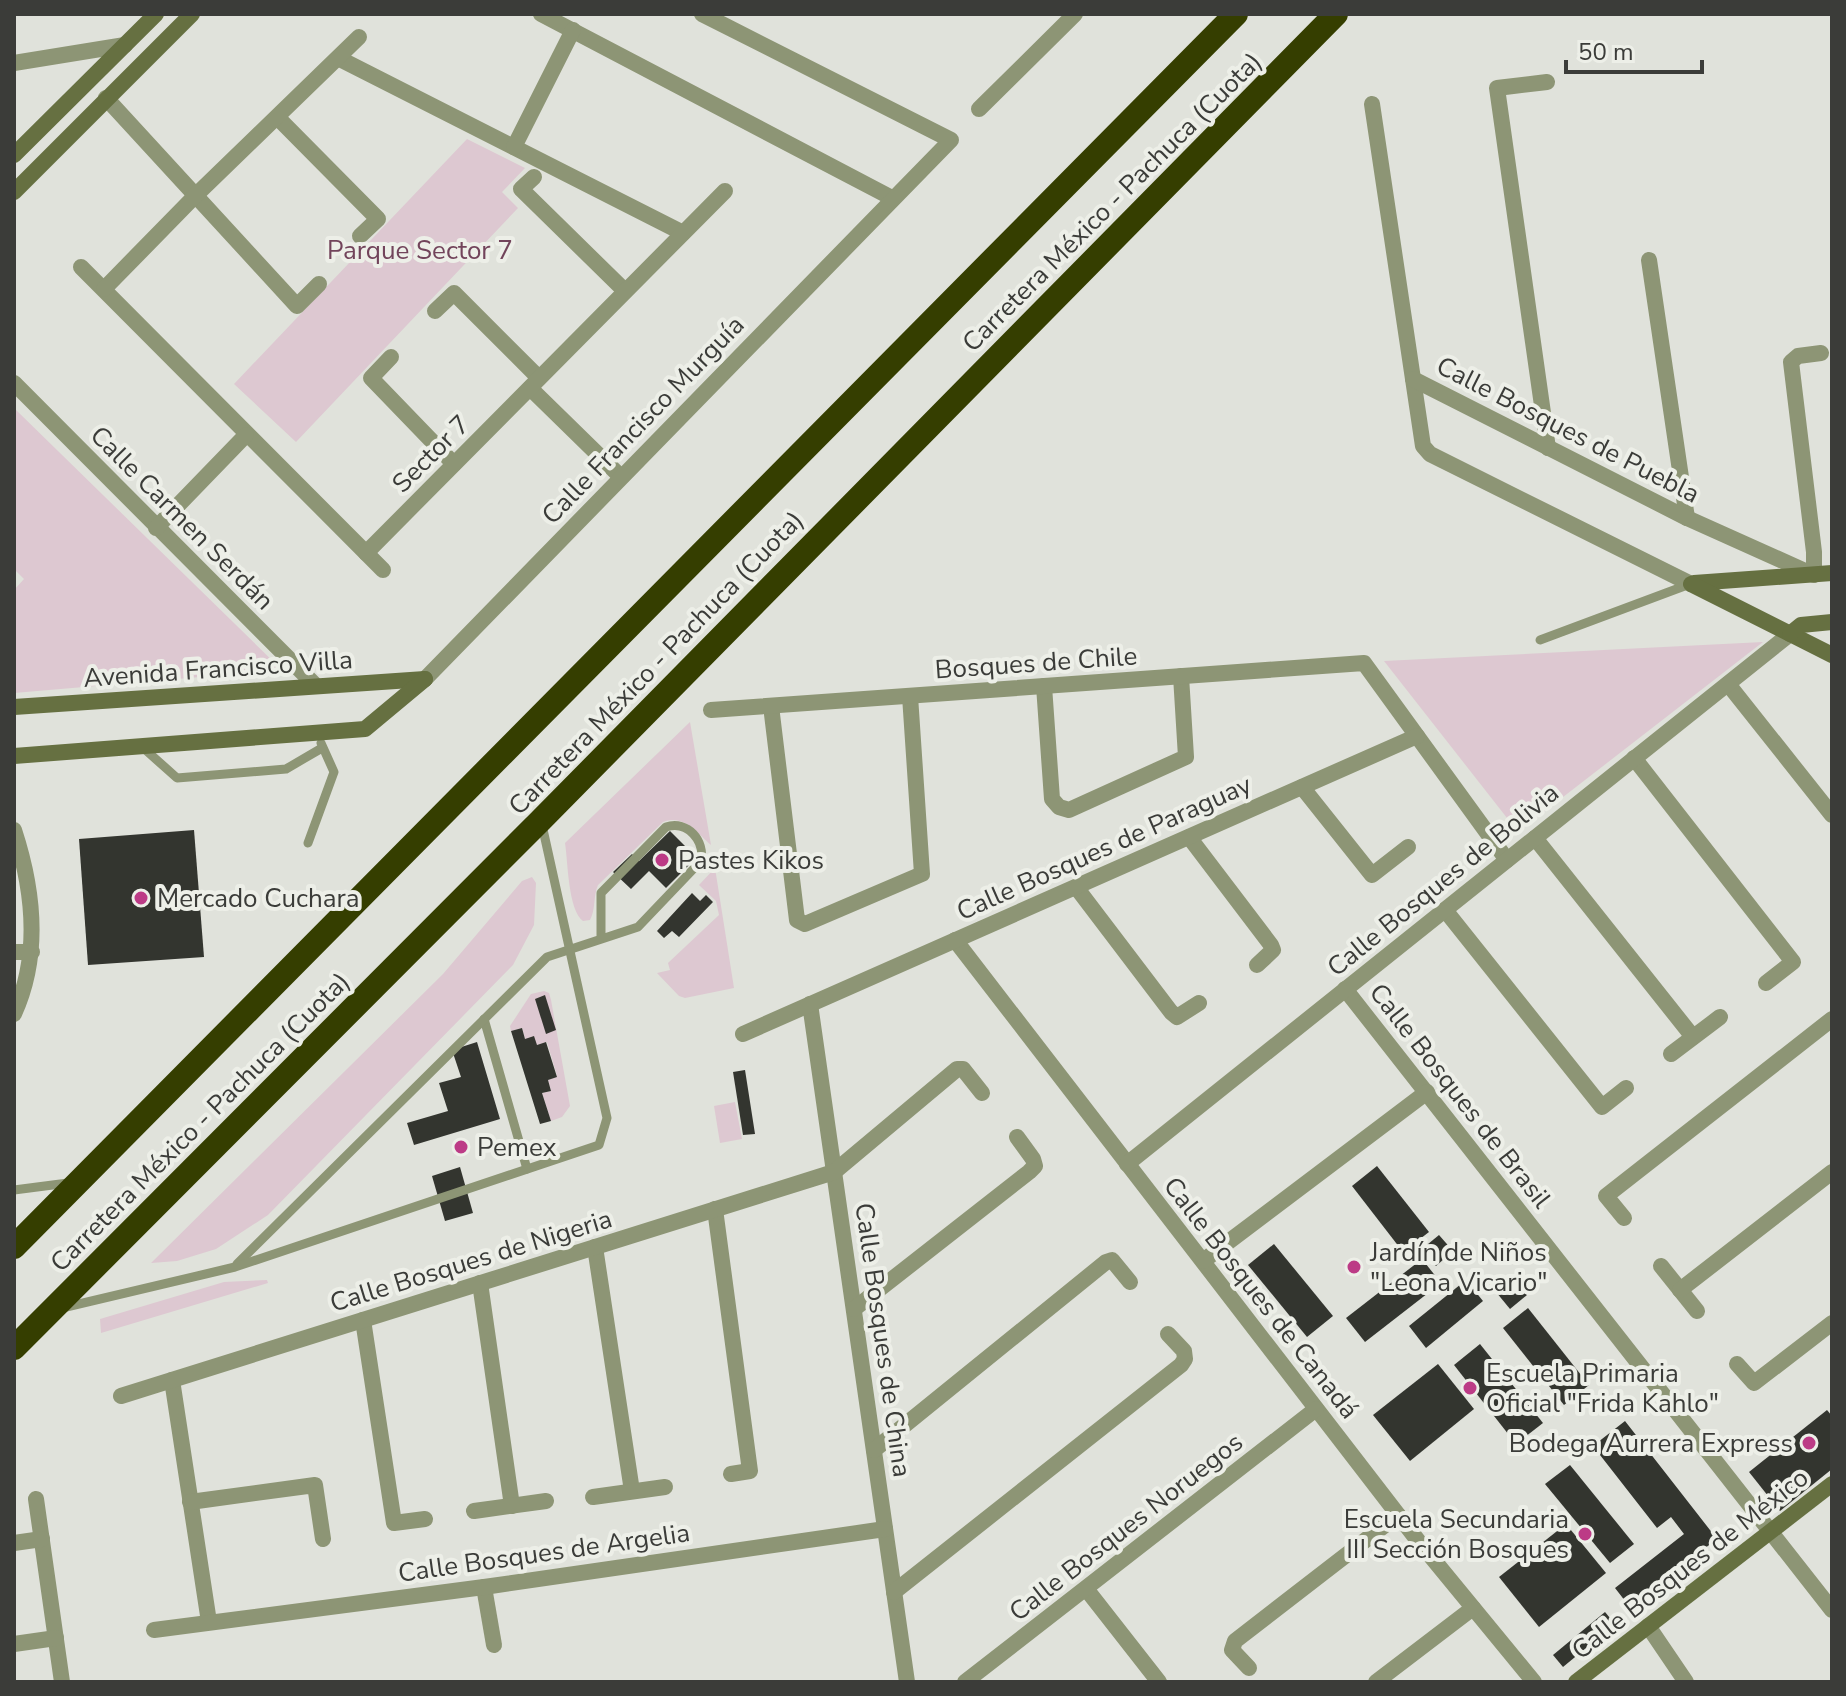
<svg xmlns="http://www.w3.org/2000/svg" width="1846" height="1696" viewBox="0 0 1846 1696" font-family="'Nunito Sans',sans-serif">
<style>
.green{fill:#ddc8d1}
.building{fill:#33352f}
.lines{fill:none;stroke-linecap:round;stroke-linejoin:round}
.lane{stroke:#8d9575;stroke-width:9}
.street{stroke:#8d9575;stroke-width:16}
.secondary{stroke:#667041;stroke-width:16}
.highway{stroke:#353e00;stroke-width:24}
.poi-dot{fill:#bc3b86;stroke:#edefe8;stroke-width:3}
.labels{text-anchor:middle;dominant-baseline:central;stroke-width:8;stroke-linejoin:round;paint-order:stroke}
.street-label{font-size:26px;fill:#3b3c39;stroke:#edefe8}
.park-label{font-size:26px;fill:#72445b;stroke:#edefe8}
.poi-label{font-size:26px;fill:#3b3c39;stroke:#edefe8;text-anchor:start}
</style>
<rect width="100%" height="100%" fill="#e0e2db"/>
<g class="green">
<polygon points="467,139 525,168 502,192 518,208 296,442 234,384"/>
<polygon points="14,408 282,670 14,693 14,590 24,579 14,569"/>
<polygon points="1763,642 1518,832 1384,661"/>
<path d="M690,722L711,845C696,832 684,814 663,822L598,885C593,896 596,909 590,920L583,921C568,910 568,862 565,843Z"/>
<polygon points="715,868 734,988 685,998 679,996 657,973 670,970 668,963 719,915 716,901 699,885"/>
<polygon points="532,877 536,883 534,925 513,965 268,1215 216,1249 177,1261 151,1263 443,974 522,881"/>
<polygon points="544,991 549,993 551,1000 570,1106 562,1117 551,1121 542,1093 551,1091 548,1080 557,1076 547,1042 537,1045 525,1039 522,1028 511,1031 510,1026 531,994"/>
<polygon points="735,1102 742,1139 720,1143 714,1106"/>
<polygon points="267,1280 268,1283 101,1333 100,1319 224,1282"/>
</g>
<g class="building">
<polygon points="194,830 204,957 88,965 79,839"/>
<polygon points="670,831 690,851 683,859 689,865 666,888 649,871 631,889 613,872 632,854 639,861"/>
<polygon points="692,893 700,901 706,895 713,902 679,937 672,931 664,938 657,931"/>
<polygon points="545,995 556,1030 546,1034 535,999"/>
<polygon points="522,1028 525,1039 534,1036 537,1045 546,1042 557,1077 548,1080 551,1091 542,1093 551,1121 540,1124 511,1031"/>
<polygon points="477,1042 500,1119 414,1145 407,1123 448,1111 439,1083 461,1077 452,1050"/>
<polygon points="745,1070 755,1134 743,1135 733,1072"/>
<polygon points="1377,1166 1429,1232 1403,1252 1352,1186"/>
<polygon points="460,1167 473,1213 445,1221 432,1176"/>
<polygon points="1439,1235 1453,1251 1436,1266 1422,1249"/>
<polygon points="1274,1244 1333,1316 1307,1337 1248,1265"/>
<polygon points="1422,1259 1441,1283 1365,1342 1346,1318"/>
<polygon points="1513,1277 1527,1295 1510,1309 1496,1292"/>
<polygon points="1466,1280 1483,1301 1426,1348 1409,1326"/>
<polygon points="1528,1308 1589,1385 1564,1405 1503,1328"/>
<polygon points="1480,1344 1543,1423 1516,1444 1454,1365"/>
<polygon points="1438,1364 1474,1409 1410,1461 1373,1415"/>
<polygon points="1827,1410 1832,1416 1832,1469 1780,1511 1749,1472"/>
<polygon points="1625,1421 1717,1539 1629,1606 1615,1588 1684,1534 1671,1517 1657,1528 1593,1446"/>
<polygon points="1570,1465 1634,1544 1610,1563 1545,1484"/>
<polygon points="1566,1524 1606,1573 1539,1627 1499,1577"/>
<polygon points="1605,1612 1615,1624 1563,1667 1553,1655"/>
</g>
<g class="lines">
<g class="lane">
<polyline points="1540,640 1690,584"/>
<polyline points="140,745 177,778 286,769 322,748"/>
<polyline points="308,843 334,772 321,743"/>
<polyline points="484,1019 527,1169"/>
<polyline points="14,1190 68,1183"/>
<path d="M237,1264L547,957L638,927L701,861C705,841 688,820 666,827L601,893V939"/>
<polyline points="62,1308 235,1267 599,1145 607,1118 542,825"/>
</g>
<g class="street">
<polyline points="541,14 892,198"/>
<polyline points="338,58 683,233"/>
<polyline points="14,63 125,45"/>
<polyline points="1547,82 1497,88 1548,448"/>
<polyline points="106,98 297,306 319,284"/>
<polyline points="1372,104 1423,446 1430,454 1691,584"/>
<polyline points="979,109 1075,14"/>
<polyline points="278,118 378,219 360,236"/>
<polyline points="514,147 573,30"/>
<polyline points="534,177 521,189 625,291"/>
<polyline points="1649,260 1687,518"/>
<polyline points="81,267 383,570"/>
<polyline points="104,289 196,195 359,37"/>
<polyline points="435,311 454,293 539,378"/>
<polyline points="391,357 371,378 454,464"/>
<polyline points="1413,379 1687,518 1814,575 1814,552 1791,362 1798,356 1821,353"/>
<polyline points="14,383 316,686"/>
<polyline points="530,388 620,476"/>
<polyline points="156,528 246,435"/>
<polyline points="366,553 725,191"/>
<polyline points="425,679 951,140 702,14"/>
<polyline points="1728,684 1832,815"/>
<polyline points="1044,686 1052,799 1059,807 1069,810 1186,757 1181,676"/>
<polyline points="771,706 797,920 805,924 922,874 910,696"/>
<polyline points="711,710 1364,663 1507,860"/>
<polyline points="1634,758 1793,962 1766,983"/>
<polyline points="1302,787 1372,875 1408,847"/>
<path d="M14,830C34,891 41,955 14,1014"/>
<polyline points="1189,837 1271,945 1273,950 1257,965"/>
<polyline points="1535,838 1693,1037"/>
<polyline points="1076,887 1171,1012 1177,1017 1199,1003"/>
<polyline points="1445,910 1602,1107 1626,1088"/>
<polyline points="955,940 1419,1542 1534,1682"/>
<polyline points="15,952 32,952"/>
<polyline points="1345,989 1832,1610"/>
<polyline points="810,1004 907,1682"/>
<polyline points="743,1034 1417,736"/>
<polyline points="1671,1054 1720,1017"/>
<polyline points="1127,1164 1790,634"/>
<polyline points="715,1209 750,1471 731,1474"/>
<polyline points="1624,1218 1606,1196 1832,1019"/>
<polyline points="595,1247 632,1491"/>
<polyline points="1203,1261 1427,1092"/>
<polyline points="1661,1266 1697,1311"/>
<polyline points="480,1283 512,1506"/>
<polyline points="1680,1290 1832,1172"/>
<polyline points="854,1309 1029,1172 1035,1166 1033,1159 1017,1137"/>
<polyline points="363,1320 394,1523 425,1519"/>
<polyline points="1737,1364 1754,1383 1832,1323"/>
<polyline points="172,1380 209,1622"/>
<polyline points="121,1396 834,1172 957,1069 963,1069 982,1093"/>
<polyline points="874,1450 1106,1262 1112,1260 1130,1282"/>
<polyline points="593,1497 665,1487"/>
<polyline points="36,1499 62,1682"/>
<polyline points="190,1502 315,1485 323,1539"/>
<polyline points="474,1511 546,1501"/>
<polyline points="14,1543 42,1539"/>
<polyline points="484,1587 494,1645"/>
<polyline points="1087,1590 1159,1682"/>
<polyline points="894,1592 1181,1365 1185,1359 1184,1351 1168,1334"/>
<polyline points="1648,1626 1686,1682"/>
<polyline points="154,1630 484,1587 885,1529"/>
<polyline points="14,1644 56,1638"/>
<polyline points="1249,1668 1232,1650 1235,1641 1398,1515"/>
<polyline points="965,1682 1316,1409"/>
<polyline points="1376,1682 1473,1608"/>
</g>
<g class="secondary">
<polyline points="14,155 156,14"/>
<polyline points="14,192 192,14"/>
<polyline points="1694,583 1832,573"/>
<polyline points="1691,584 1832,655"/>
<polyline points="1790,634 1801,625 1832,622"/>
<polyline points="14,707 425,679"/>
<polyline points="14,756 365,729 425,679"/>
<polyline points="1576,1682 1832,1484"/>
</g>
<g class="highway">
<polyline points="14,1247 1236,14"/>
<polyline points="14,1348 541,820 1336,14"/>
</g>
</g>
<g class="poi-dot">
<circle cx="662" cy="860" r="8"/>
<circle cx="141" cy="898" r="8"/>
<circle cx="461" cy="1147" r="8"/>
<circle cx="1354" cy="1267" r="8"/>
<circle cx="1470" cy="1388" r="8"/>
<circle cx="1809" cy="1443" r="8"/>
<circle cx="1585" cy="1534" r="8"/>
</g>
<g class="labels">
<g class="street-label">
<text transform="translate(1112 202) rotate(-45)">Carretera México - Pachuca (Cuota)</text>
<text transform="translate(643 420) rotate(-46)">Calle Francisco Murguía</text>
<text transform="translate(1568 430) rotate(27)">Calle Bosques de Puebla</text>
<text transform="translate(431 454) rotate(-45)">Sector 7</text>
<text transform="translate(182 518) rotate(45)">Calle Carmen Serdán</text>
<text transform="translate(656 663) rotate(-46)">Carretera México - Pachuca (Cuota)</text>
<text transform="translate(1036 663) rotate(-4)">Bosques de Chile</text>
<text transform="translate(218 669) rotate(-4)">Avenida Francisco Villa</text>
<text transform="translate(1104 848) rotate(-24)">Calle Bosques de Paraguay</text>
<text transform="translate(1443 880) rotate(-39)">Calle Bosques de Bolivia</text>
<text transform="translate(1460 1096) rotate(52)">Calle Bosques de Brasil</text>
<text transform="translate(200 1122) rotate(-45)">Carretera México - Pachuca (Cuota)</text>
<text transform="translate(471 1261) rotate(-17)">Calle Bosques de Nigeria</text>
<text transform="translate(1261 1298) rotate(52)">Calle Bosques de Canadá</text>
<text transform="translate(883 1340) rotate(82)">Calle Bosques de China</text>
<text transform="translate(1126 1527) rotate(-38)">Calle Bosques Noruegos</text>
<text transform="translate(544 1553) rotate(-8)">Calle Bosques de Argelia</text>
<text transform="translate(1690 1564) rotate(-38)">Calle Bosques de México</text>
</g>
<g class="park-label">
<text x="420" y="250">Parque Sector 7</text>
</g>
<g class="poi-label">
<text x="678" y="860">Pastes Kikos</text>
<text x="157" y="898">Mercado Cuchara</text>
<text x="477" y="1147">Pemex</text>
<text x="1370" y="1252">Jardín de Niños<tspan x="1370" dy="30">"Leona Vicario"</tspan></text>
<text x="1486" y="1373">Escuela Primaria<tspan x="1486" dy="30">Oficial "Frida Kahlo"</tspan></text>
<text x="1793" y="1443" text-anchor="end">Bodega Aurrera Express</text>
<text x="1569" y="1519" text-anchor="end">Escuela Secundaria<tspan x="1569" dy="30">III Sección Bosques</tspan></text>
</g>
</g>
<rect width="1846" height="1696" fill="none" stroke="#3b3c39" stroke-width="32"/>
<path d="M1566 60v12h136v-12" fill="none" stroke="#3b3c39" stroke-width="4"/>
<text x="1578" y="60" font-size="24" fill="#3b3c39" stroke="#edefe8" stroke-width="6" paint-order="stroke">50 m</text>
</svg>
